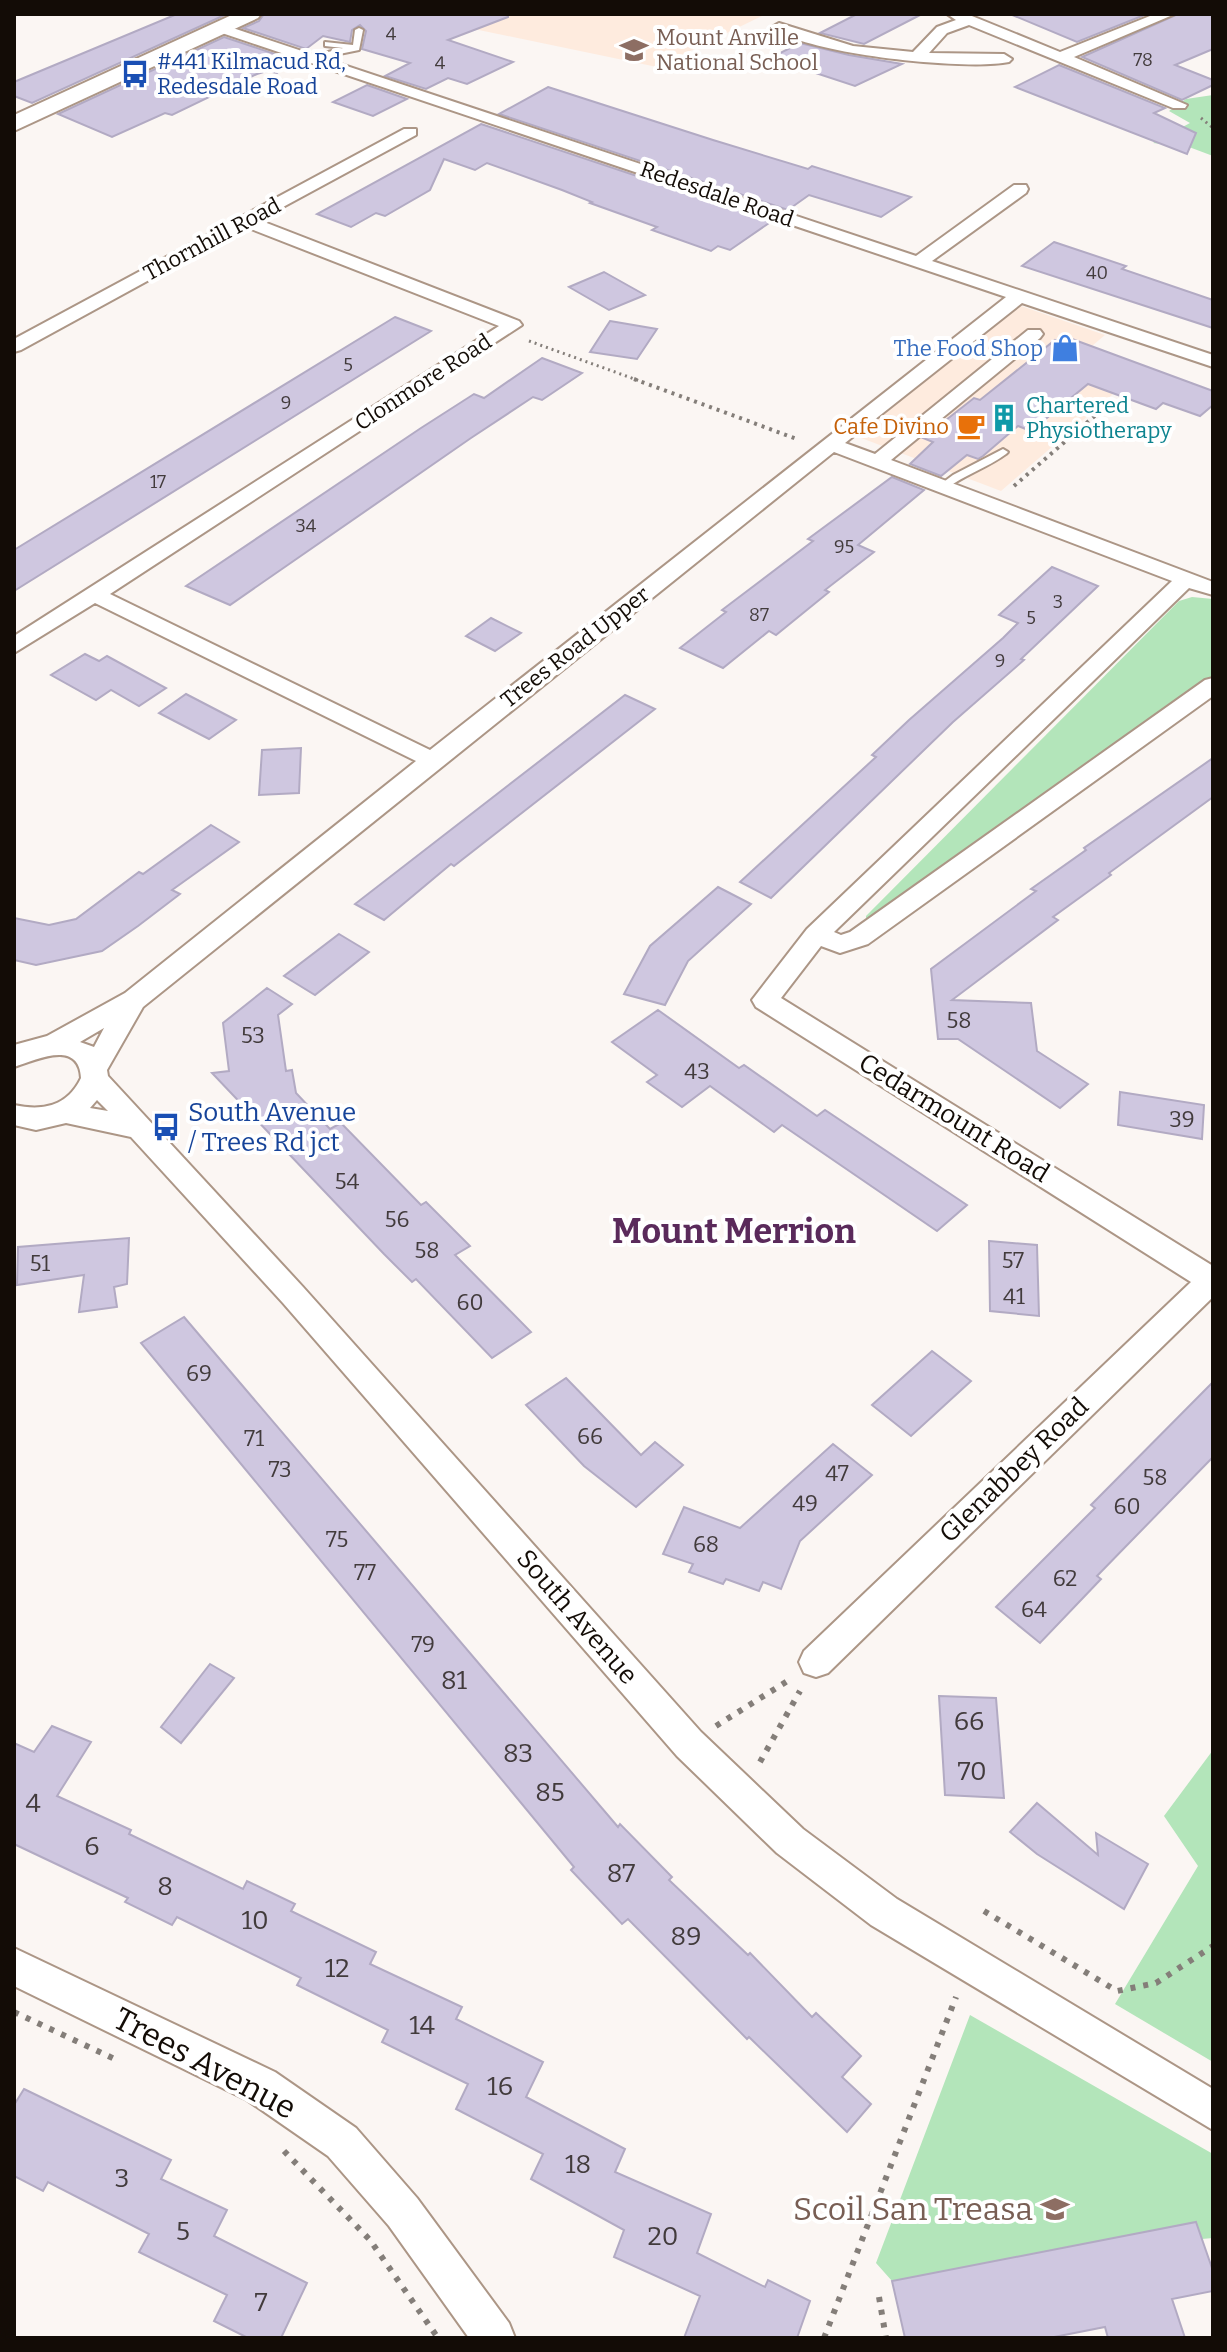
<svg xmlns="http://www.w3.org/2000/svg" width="1227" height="2352" viewBox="0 0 1227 2352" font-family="Bitter,serif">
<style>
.built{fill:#feebde}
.green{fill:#b3e5ba}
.building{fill:#cfc7e0;stroke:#b2aac3;stroke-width:2}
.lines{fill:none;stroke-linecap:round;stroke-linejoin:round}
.service-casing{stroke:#ac9686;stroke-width:4}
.minor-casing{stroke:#ac9686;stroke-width:4}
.secondary-casing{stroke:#ac9686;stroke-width:4}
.path-far2{stroke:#847e79;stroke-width:3;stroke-dasharray:2 4;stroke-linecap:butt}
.path-far1{stroke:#847e79;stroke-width:4;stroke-dasharray:3 5;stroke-linecap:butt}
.path{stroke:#847e79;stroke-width:6;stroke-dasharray:5 8;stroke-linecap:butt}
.service{fill:#fff;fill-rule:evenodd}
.minor{fill:#fff;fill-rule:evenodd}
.secondary{fill:#fff;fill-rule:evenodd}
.labels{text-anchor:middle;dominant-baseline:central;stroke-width:8;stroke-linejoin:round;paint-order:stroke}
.far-number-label{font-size:18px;fill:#423b3c}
.far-education-label{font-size:22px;fill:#785e54;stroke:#fff;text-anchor:start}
.far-transit-label{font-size:22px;fill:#164399;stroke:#fff;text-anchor:start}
.far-street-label{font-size:22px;fill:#130c06;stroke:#fff}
.far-shop-label{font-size:22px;fill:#366cbe;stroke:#fff;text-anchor:end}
.far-culture-label{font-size:22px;fill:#0d838f;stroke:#fff;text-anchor:start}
.far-food-label{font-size:22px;fill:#c56008;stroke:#fff;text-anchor:end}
.number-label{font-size:22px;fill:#423b3c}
.transit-label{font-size:26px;fill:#164399;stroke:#fff;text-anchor:start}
.street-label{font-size:26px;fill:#130c06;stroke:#fff}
.near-number-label{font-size:26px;fill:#423b3c}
.near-street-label{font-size:32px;fill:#130c06;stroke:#fff}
.near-education-label{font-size:32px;fill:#785e54;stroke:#fff;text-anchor:end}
.district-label{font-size:34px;font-weight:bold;fill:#5a2a5b;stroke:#fff}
</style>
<rect width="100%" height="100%" fill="#fbf6f3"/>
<g class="built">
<polygon points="402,14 766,14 657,67"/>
<polygon points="1021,306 1105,335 1073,362 1127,382 1001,491 856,436"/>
</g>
<g class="green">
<polygon points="1213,95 1213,156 1189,147 1153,143 1190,123 1169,111 1186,99"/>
<polygon points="1192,597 1213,599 1213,677 866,925 866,916 1179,601"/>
<polygon points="1213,1750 1213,2062 1115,2004 1198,1866 1164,1816"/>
<polygon points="970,2015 1213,2154 1213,2238 1202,2239 1195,2222 892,2281 876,2263"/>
</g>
<g class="building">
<polygon points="177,14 227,14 32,103 14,96 14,82"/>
<polygon points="264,14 508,14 508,17 448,40 513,62 467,84 448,78 426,89 385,76 410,63 362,49 366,31 360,25 352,30 350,42 323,36 306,49 243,28 259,21"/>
<polygon points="857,14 922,14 864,44 820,33"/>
<polygon points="1010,14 1147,14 1077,42"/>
<polygon points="1178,14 1213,14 1213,49 1175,65 1213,80 1213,85 1182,100 1082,57"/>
<polygon points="224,37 293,60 277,73 267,71 257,74 172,115 165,113 112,137 58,114"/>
<polygon points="800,43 849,55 902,64 855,86 770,58"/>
<polygon points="1059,65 1165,108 1154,113 1196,133 1187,154 1015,87"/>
<polygon points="367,85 407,99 373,116 333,102"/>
<polygon points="548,87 713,140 808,169 812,166 911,197 881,217 809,195 788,210 499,114"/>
<polygon points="481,124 772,221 730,250 718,246 711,251 652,230 657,227 590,203 592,202 562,190 487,163 475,170 444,159 430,190 385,216 376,213 351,227 317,214"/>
<polygon points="1054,242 1126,266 1122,269 1213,300 1213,328 1022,266"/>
<polygon points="604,272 645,295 609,310 569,287"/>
<polygon points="395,317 431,331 14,591 14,550"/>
<polygon points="610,321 657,329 637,359 590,352"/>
<polygon points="1072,339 1213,391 1213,405 1200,416 1163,403 1156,409 1088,384 1031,431 1018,426 983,456 978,459 967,455 941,476 910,464 933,442 923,438 974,398 980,400 1055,340 1066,344"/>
<polygon points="542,358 582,373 542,400 533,397 471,438 230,605 186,586 421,428 474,394 484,398"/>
<polygon points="892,477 924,490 858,545 874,552 825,590 829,592 776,635 769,631 723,668 680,648 726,612 722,610 813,541 808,539"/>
<polygon points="1052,567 1098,586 1021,659 1024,660 953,722 771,898 740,882 876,757 872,755 909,720 1003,638 1018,623 999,615"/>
<polygon points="491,618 521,633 495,651 466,636"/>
<polygon points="85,654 99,661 107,656 166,688 139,706 111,690 96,700 51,675"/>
<polygon points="186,694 236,720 209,739 159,713"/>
<polygon points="625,695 655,709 454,866 451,864 384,920 355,904"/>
<polygon points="301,748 299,793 259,795 262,750"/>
<polygon points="1213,758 1213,797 1109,873 1111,875 1053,917 1058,920 952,1000 1031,1003 1037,1051 1088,1084 1060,1108 958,1039 938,1039 931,969 1036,891 1031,889 1086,850 1084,848"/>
<polygon points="211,825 239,842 172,890 180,894 138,926 102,951 36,965 14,960 14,918 49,925 76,919 139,872 143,874"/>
<polygon points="718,887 751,904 688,961 665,1005 624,994 650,946"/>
<polygon points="339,934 369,952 315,995 284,976"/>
<polygon points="267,988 292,1004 278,1015 286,1071 292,1070 296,1093 330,1129 341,1123 421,1205 426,1202 470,1246 455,1255 531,1332 492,1358 416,1279 412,1282 384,1254 212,1073 229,1071 223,1023"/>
<polygon points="658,1010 739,1068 744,1065 817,1116 825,1110 967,1205 937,1231 782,1125 774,1132 710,1086 682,1107 647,1082 657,1075 612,1042"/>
<polygon points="1120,1092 1204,1105 1202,1139 1118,1125"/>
<polygon points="129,1238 127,1284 114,1287 117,1307 79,1312 84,1275 17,1285 18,1247"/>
<polygon points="989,1241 1037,1245 1039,1316 990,1311"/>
<polygon points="184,1317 618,1827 620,1824 672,1877 669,1880 748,1955 750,1953 812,2017 816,2013 861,2056 842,2077 871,2104 847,2132 749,2037 747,2039 628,1919 622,1924 571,1870 574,1867 141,1343"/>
<polygon points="932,1351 971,1381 911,1436 872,1405"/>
<polygon points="566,1378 641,1455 655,1442 683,1465 636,1507 584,1466 526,1405"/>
<polygon points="1213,1382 1213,1457 1097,1576 1101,1579 1040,1643 996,1607 1095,1508 1091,1505"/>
<polygon points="833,1444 872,1475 800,1541 781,1589 763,1582 759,1591 726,1579 723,1584 689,1572 693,1564 663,1554 684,1507 740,1528"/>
<polygon points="210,1664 234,1678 181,1743 161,1727"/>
<polygon points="939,1696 996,1698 1004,1798 945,1795"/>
<polygon points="52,1726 91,1742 57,1796 131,1830 129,1834 243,1889 247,1881 295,1904 291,1911 376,1952 370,1964 462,2007 456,2019 543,2062 526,2097 625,2149 615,2172 711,2214 697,2253 765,2287 768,2280 810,2301 797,2338 684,2338 700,2296 614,2257 624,2230 531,2179 543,2154 456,2109 468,2084 382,2042 388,2030 297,1985 301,1978 177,1917 172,1925 125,1902 128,1898 14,1844 14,1743 34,1752"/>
<polygon points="1037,1803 1098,1855 1096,1833 1148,1864 1124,1909 1037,1854 1010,1832"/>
<polygon points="24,2089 171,2160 161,2179 227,2210 214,2236 307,2283 281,2338 248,2338 214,2321 227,2295 139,2252 149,2234 48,2182 43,2191 14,2176 14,2105"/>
<polygon points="1196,2222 1213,2271 1213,2291 1172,2299 1185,2338 1108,2338 1105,2327 1049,2338 905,2338 892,2281"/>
</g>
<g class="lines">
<defs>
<g id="service">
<polygon points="359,28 363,30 359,50 310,60 306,58 343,48 325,46 325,42 353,45 355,30"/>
<path d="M1003,449L1008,452L1006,454C987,468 964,475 946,489L937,487L953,475Z"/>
</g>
<g id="minor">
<path d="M947,14H967L1060,52L1155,14H1175L1074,57L1187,105L1185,108H1173L969,25L947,33L929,53L1004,54L1012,59L1009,62C967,71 803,54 772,27L779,23L853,46L913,52L937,27L956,20Z"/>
<path d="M221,24L916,256L1014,185H1026L1028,189L1026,193L932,261L1213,355V367L1022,303L845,443L875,454L1028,330H1040L1043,334L1040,338L891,460L1213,582V595L1189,588L834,932L841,935L850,932L1205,680L1213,678V696L868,944L840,953L821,946L781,998L1213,1266V1297L828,1673L816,1677L804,1673L799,1662L804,1651L1191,1282L756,1007L752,1000L807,929L1172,581L834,452L143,1007L107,1070L108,1076L303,1287L701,1732L803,1829L897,1899L1213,2089V2130L871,1925L777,1853L677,1756L283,1303L131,1137L66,1123L36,1130L14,1125V1105C42,1111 67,1107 81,1078C79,1039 36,1060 14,1067V1045L47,1036L125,993L416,761L95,603L14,653V636L499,326L246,227L21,350L14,352V339L404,129H416V135L259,220L519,321L522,325L110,594L430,750L1006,297L216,31L214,28ZM104,1028L94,1047L80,1042ZM97,1100L108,1111L90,1108Z"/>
<polygon points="14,1948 275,2072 356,2128 417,2198 509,2323 515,2338 469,2338 389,2226 328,2156 247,2100 14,1986"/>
</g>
<polygon id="secondary" points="234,14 261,14 258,18 14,131 14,115"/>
</defs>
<use href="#service" class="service-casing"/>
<use href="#minor" class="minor-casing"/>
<use href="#secondary" class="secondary-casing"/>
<g class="path-far2">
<polyline points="1201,118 1213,128"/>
<polyline points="529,341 640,381"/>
</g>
<g class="path-far1">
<polyline points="634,379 797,439"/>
<polyline points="1014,486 1105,407"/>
</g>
<g class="path">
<polyline points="716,1726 789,1680"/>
<polyline points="760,1762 800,1691"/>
<polyline points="984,1911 1117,1991 1156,1983 1213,1946"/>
<polyline points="14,2012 119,2061"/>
<polyline points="284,2151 370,2240 438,2338"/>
<polyline points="879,2297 886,2338"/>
<polyline points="824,2338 956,1997"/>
</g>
<use href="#service" class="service"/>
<use href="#minor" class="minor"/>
<use href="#secondary" class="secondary"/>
</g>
<defs>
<symbol id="school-bare" viewBox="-9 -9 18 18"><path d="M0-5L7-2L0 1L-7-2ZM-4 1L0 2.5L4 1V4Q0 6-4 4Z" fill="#8d6e63" stroke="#fff" stroke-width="2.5" paint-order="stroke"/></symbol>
<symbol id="bus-bare" viewBox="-9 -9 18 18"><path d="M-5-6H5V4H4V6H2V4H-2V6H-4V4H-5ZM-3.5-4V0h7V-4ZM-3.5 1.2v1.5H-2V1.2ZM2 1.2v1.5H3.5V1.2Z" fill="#1a4fb4" stroke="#fff" stroke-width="2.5" paint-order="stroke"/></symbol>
<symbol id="shop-bare" viewBox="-9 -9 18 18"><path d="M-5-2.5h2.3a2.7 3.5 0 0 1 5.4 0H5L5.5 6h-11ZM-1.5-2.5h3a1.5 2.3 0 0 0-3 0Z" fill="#3f7fe0" stroke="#fff" stroke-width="2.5" paint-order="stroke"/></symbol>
<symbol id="building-bare" viewBox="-9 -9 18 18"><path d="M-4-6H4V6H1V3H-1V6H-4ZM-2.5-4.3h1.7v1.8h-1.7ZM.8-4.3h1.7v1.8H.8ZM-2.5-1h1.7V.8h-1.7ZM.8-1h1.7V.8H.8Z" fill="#0f9aa8" stroke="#fff" stroke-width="2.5" paint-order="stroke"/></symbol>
<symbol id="cafe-bare" viewBox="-9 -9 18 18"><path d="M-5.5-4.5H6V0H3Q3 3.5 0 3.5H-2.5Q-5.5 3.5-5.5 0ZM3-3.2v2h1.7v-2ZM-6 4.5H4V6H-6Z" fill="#e8710a" stroke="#fff" stroke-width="2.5" paint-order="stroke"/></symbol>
</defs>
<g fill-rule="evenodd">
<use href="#school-bare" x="614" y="30" width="40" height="40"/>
<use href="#bus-bare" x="115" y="54" width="40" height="40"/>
<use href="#shop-bare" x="1045" y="328" width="40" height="40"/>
<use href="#building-bare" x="984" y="398" width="40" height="40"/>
<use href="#cafe-bare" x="951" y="406" width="40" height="40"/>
<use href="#bus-bare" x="146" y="1107" width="40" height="40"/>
<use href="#school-bare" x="1035" y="2189" width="40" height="40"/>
</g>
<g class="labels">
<g class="far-number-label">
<text x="391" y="34">4</text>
<text x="1143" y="60">78</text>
<text x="440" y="63">4</text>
<text x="1097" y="273">40</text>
<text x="348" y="365">5</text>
<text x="286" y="403">9</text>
<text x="158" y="482">17</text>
<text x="306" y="526">34</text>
<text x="844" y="547">95</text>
<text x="1058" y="602">3</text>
<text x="759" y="615">87</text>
<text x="1031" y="618">5</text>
<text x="1000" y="661">9</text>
</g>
<g class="far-education-label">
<text x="656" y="37">Mount Anville<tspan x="656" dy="25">National School</tspan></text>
</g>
<g class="far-transit-label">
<text x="157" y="61">#441 Kilmacud Rd,<tspan x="157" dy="25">Redesdale Road</tspan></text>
</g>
<g class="far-street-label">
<text transform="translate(717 194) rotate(19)">Redesdale Road</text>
<text transform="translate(212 239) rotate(-28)">Thornhill Road</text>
<text transform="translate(423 382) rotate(-33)">Clonmore Road</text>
<text transform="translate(575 647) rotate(-38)">Trees Road Upper</text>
</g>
<g class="far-shop-label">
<text x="1043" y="348">The Food Shop</text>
</g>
<g class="far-culture-label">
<text x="1026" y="405">Chartered<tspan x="1026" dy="25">Physiotherapy</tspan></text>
</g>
<g class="far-food-label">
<text x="949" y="426">Cafe Divino</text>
</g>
<g class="number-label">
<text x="959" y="1020">58</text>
<text x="253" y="1035">53</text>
<text x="697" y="1071">43</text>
<text x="1182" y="1119">39</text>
<text x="347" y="1181">54</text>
<text x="397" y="1219">56</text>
<text x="427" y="1250">58</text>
<text x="1013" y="1260">57</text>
<text x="40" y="1263">51</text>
<text x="1014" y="1296">41</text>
<text x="470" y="1302">60</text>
<text x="199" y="1373">69</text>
<text x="590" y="1436">66</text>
<text x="254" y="1438">71</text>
<text x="280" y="1469">73</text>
<text x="837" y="1473">47</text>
<text x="1155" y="1477">58</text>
<text x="805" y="1503">49</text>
<text x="1127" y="1506">60</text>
<text x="337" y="1539">75</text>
<text x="706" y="1544">68</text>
<text x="365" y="1572">77</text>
<text x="1065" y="1578">62</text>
<text x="1034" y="1609">64</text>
<text x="423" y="1644">79</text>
</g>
<g class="transit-label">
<text x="188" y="1112">South Avenue<tspan x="188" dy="30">/ Trees Rd jct</tspan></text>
</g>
<g class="street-label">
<text transform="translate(954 1118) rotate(32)">Cedarmount Road</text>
<text transform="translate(1014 1470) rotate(-44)">Glenabbey Road</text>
<text transform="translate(577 1617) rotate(49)">South Avenue</text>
</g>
<g class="near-number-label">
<text x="454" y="1680">81</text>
<text x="969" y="1721">66</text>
<text x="518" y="1753">83</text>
<text x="972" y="1771">70</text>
<text x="550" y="1792">85</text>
<text x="33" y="1803">4</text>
<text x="92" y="1846">6</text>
<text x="621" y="1873">87</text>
<text x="165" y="1886">8</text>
<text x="255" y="1920">10</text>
<text x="686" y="1936">89</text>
<text x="337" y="1968">12</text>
<text x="422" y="2025">14</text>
<text x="500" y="2086">16</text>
<text x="578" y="2164">18</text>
<text x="122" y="2178">3</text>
<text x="183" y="2231">5</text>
<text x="663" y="2236">20</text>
<text x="261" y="2302">7</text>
</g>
<g class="near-street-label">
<text transform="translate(205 2063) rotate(28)">Trees Avenue</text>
</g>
<g class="near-education-label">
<text x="1033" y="2209">Scoil San Treasa</text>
</g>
<g class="district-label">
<text x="734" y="1231">Mount Merrion</text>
</g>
</g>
<rect width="1227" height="2352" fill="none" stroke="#130c06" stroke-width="32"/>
</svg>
